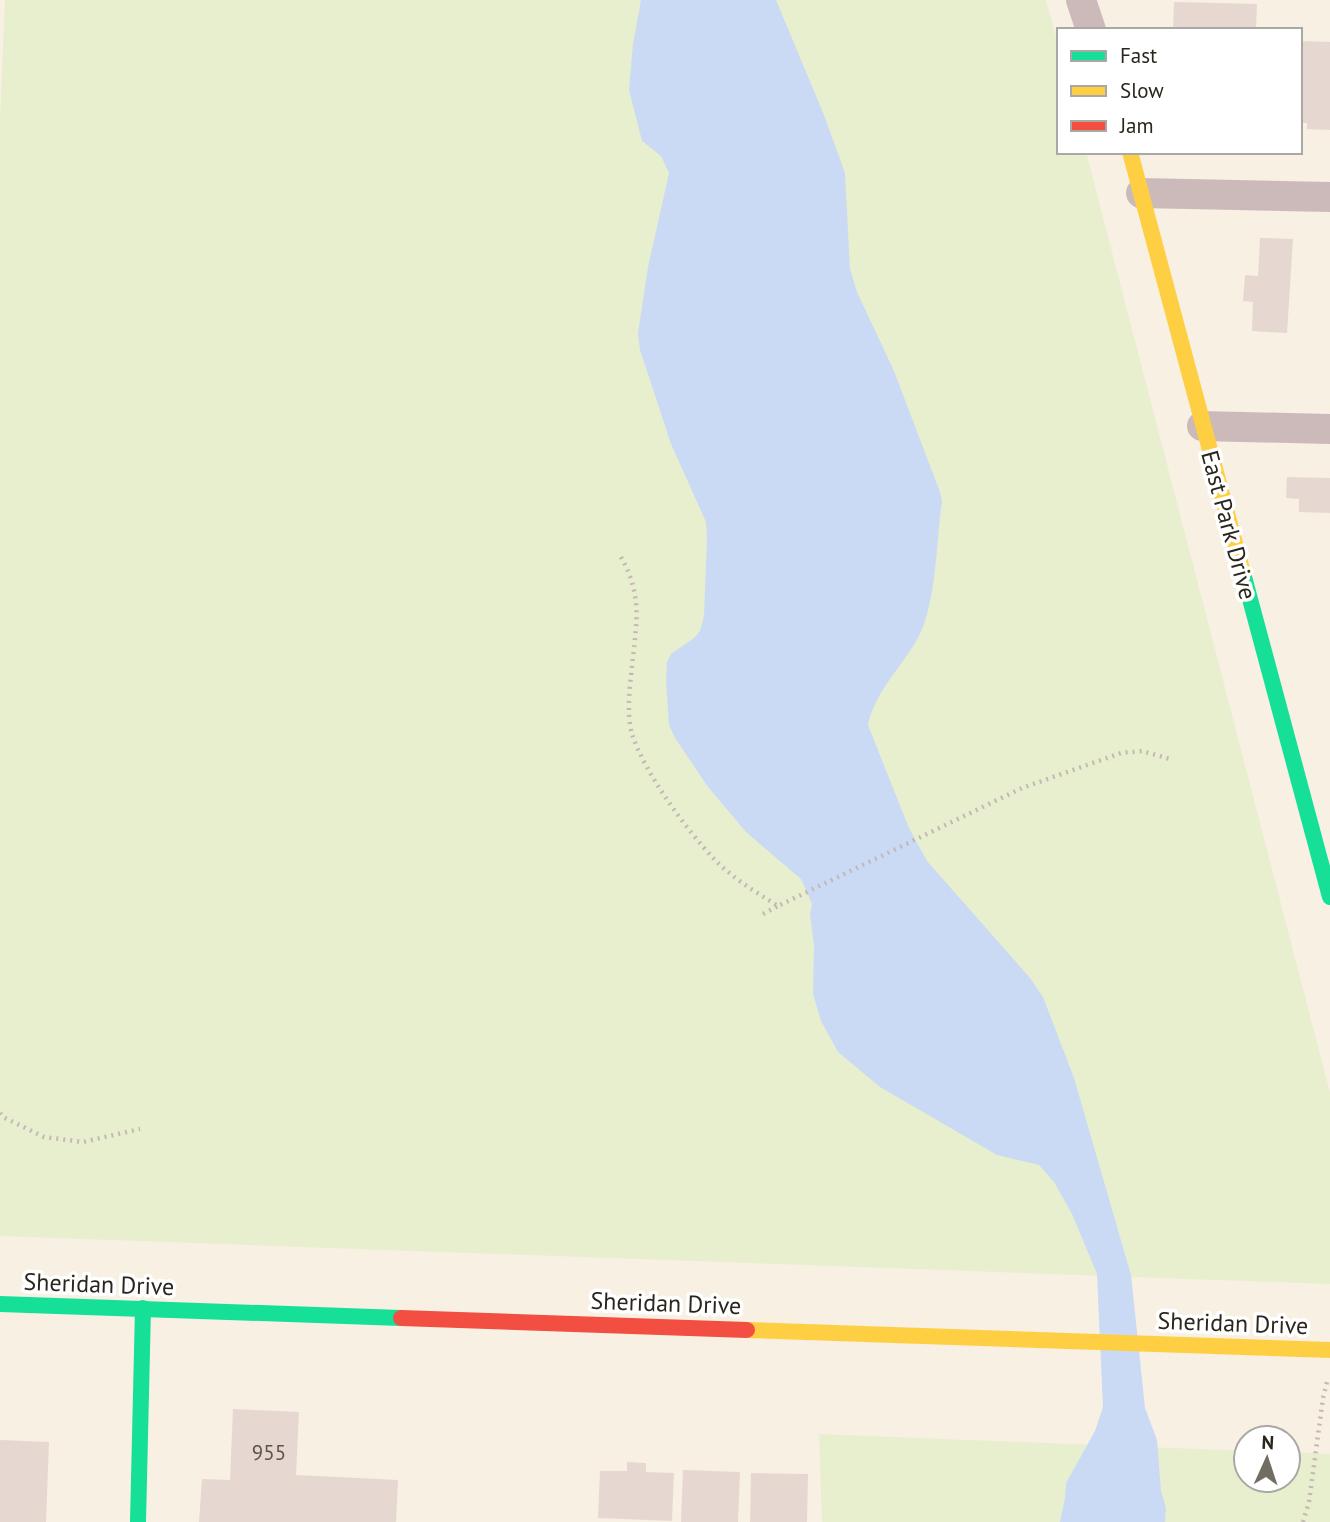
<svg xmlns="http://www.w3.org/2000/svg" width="1330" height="1522" viewBox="0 0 1330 1522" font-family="'PT Sans',sans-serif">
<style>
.green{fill:#e8efce}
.water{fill:#cadaf5}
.building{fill:#e6d8d0}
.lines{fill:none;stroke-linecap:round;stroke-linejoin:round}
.path{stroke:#c4b8b4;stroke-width:4.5;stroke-dasharray:2 5;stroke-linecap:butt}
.street{stroke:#ccbaba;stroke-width:30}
.fast{stroke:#16e098;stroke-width:16}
.slow{stroke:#ffcf43;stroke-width:16}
.jam{stroke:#f24e42;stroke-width:16}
.labels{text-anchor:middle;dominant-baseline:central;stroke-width:7;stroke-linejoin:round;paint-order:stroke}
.number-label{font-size:21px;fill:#5c544c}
.street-label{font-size:24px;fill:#2b261d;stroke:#fff}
</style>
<rect width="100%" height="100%" fill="#f7f0e3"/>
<g class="green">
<polygon points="5,0 1046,0 1059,47 1059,152 1086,152 1330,1093 1330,1284 0,1236 0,120"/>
<polygon points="819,1434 1246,1451 1246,1480 1288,1480 1288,1452 1330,1454 1330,1522 822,1522"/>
</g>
<path class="water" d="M641,0H776L824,115L845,173L850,269L857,292L894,371L940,492L942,501C936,541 937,600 919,636C903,666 875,691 868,725L909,828L927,861L1030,978L1043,997L1074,1078L1131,1275L1145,1408L1157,1440L1161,1491L1166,1508L1165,1522H1060L1065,1498L1066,1483L1095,1431L1103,1407L1097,1274L1072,1214L1054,1182L1039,1165L997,1155L880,1087L838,1052L821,1021L813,994L814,946L810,914L812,904L801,879L746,832L708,787L675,738L669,725L666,681L667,662L671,654L694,638L700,631L704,616L707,539L706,522L671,444L640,350L638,333L648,267L669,173L661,156L642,141L629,90L633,44Z"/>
<g class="building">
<polygon points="1174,2 1257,4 1256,30 1173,30"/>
<polygon points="1300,41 1330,42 1330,130 1307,129 1307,123 1300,123"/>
<polygon points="1260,238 1293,239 1287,333 1252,331 1253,302 1243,301 1245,275 1258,276"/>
<polygon points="1287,477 1330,478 1330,513 1299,512 1299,499 1286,498"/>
<polygon points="233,1409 299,1412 296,1475 398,1480 396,1522 199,1522 202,1479 230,1480"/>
<polygon points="0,1440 49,1442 46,1522 0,1522"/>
<polygon points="627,1462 646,1463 646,1472 674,1473 672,1521 598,1518 600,1471 627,1471"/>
<polygon points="683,1470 740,1472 738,1522 681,1522"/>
<polygon points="751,1473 808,1474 807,1522 750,1522"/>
</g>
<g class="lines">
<g class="path">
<path d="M621,557C645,599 635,630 631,676C629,693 627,717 632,734C644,772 686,829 714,859C732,878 756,892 778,906L1022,788L1121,753L1142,751L1170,759"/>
<polyline points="763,914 778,906"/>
<polyline points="0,1113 3,1117 44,1137 83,1142 140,1129"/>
<polyline points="1303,1522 1309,1502 1323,1398 1327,1382"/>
</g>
<g class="street">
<polyline points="1081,0 1091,30"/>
<polyline points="1141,193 1330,197"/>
<polyline points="1202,426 1330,429"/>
</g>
<g class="fast">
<polyline points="1243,573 1330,897"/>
<polyline points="0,1304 401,1318"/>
<polyline points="138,1522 143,1308"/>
</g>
<g class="slow">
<polyline points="1130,152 1243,573"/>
<polyline points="747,1330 1330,1350"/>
</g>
<polyline class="jam" points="401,1318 747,1330"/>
</g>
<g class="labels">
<g class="number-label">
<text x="269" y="1452">955</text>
</g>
<g class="street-label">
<text transform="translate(1229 525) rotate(75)">East Park Drive</text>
<text transform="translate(99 1284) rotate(2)">Sheridan Drive</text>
<text transform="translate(666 1303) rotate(2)">Sheridan Drive</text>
<text transform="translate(1233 1323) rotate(2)">Sheridan Drive</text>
</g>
</g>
<rect x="1057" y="28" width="245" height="126" fill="#ffffff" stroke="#aaa8a5" stroke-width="2"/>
<rect x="1071" y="51" width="35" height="10" fill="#16e098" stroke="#aaa8a5" stroke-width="2"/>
<text x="1120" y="63" font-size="21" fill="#2b261d">Fast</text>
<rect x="1071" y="86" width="35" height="10" fill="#ffcf43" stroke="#aaa8a5" stroke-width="2"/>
<text x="1120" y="98" font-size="21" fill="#2b261d">Slow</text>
<rect x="1071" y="121" width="35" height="10" fill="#f24e42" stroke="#aaa8a5" stroke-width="2"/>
<text x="1120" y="133" font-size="21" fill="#2b261d">Jam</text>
<g transform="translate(1267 1459) rotate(3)"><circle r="33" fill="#ffffff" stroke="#aaa8a5" stroke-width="2"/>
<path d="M0-5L12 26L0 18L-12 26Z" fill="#726d62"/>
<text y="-10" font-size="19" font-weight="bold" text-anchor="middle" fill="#2b261d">N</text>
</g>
</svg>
